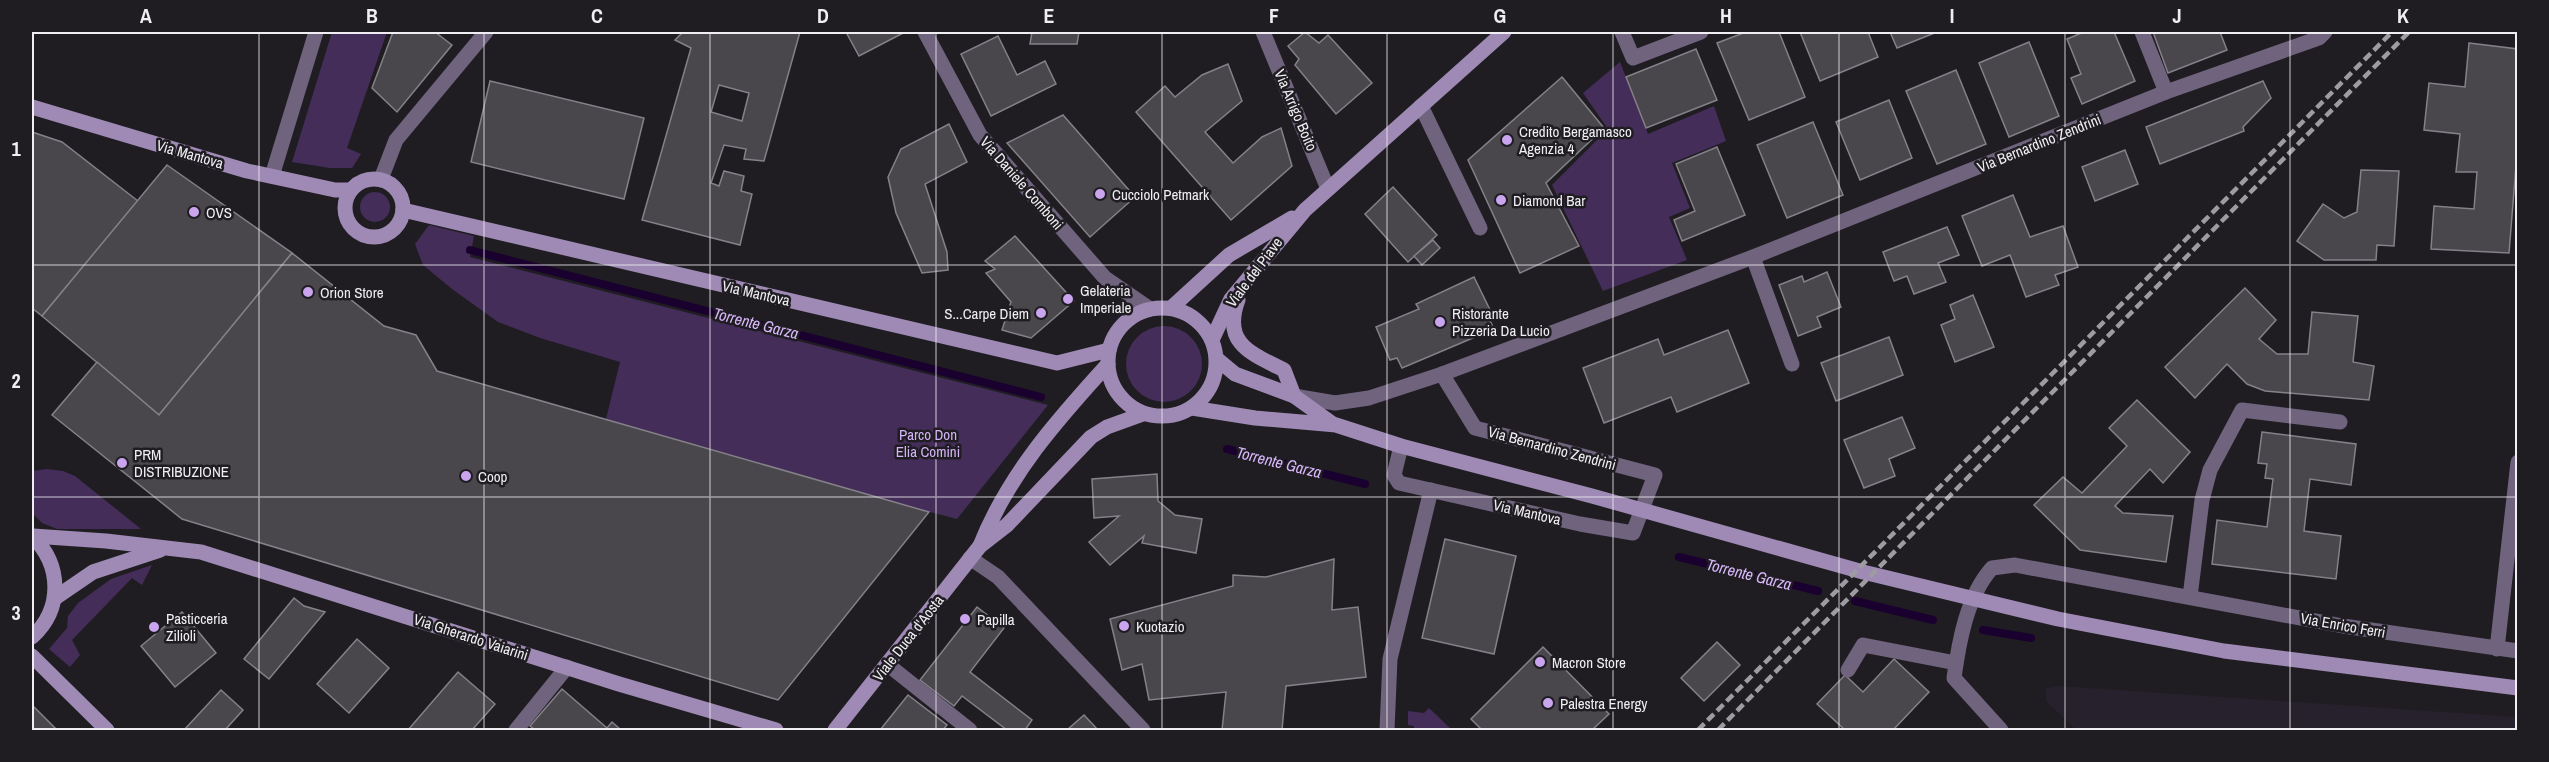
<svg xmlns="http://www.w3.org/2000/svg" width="2549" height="762" viewBox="0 0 2549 762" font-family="'Archivo Narrow',sans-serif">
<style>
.built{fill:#26212c}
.green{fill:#442d59}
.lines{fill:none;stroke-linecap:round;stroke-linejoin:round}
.stream{stroke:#1a002e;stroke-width:8}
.building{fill:#49464c;stroke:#848188;stroke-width:1.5;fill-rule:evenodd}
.street{stroke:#6f637d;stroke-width:15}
.secondary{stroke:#9e8ab4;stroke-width:15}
.rail{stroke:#9e9ca1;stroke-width:4.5;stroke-dasharray:9 4.5;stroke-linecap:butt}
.grid{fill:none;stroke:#f0eef2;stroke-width:1.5;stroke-opacity:0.55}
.poi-dot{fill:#c9a5ee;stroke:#1f1d22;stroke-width:2}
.labels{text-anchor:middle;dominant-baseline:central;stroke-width:5;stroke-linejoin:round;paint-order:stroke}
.street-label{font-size:15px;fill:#f0eef2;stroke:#1f1d22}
.poi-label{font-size:15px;fill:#f0eef2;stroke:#1f1d22;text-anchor:start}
.park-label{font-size:15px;fill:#d4b3f7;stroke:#1f1d22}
.water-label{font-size:16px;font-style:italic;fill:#d9b8fc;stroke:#1f1d22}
.neatline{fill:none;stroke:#f0eef2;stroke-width:2}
.grid-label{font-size:20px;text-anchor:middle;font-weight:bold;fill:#f0eef2}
</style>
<rect width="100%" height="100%" fill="#1f1d22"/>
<polygon class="built" points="2059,686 2517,717 2517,730 2076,730 2046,701 2046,688"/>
<g class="green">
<polygon points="332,32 387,32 347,148 361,154 352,168 330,168 292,162"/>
<polygon points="1620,62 1648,134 1714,106 1726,141 1672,163 1690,208 1669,217 1687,260 1603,291 1552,185 1608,129 1583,93"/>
<circle cx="375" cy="207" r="15"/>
<polygon points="429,225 474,236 470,257 1048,405 957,519 911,507 606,419 620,362 540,338 498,322 452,289 423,265 415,244"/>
<circle cx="1164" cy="364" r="38"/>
<polygon points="47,469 63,471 75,476 141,529 57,529 42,523 32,513 32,471"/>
<polygon points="152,565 142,585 132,578 72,640 80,655 70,667 49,649 67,628 68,616 78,603 111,579"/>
<polygon points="1429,708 1452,730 1414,730 1414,726 1408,725 1408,711 1424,713"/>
</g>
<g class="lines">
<g class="stream">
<polyline points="470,250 1041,397"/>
<polyline points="1227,449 1365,484"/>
<polyline points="1679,557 1818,591"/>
<polyline points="1855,601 1933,620"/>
<polyline points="1983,630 2031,638"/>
</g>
</g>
<g class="building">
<polygon points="393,32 435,32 452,45 397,112 372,88"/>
<path d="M683,32H800L764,161L744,159L746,149L724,145L711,183L719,186L724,171L744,176L741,191L752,194L740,245L642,220L691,48L675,40ZM719,85L749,93L742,121L711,112Z"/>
<polygon points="846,32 905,32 859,56"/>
<polygon points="1032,32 1079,32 1077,44 1030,44"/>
<polygon points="1305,32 1319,43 1328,35 1372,83 1336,114 1295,65 1299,59 1288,46"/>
<polygon points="1746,32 1779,32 1805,97 1749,120 1717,43"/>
<polygon points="1800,32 1868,32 1878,57 1820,81"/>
<polygon points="1890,32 1937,32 1897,48"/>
<polygon points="2084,32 2114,32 2135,81 2082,104 2071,78 2081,74 2067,39"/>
<polygon points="2153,32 2220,32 2227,50 2168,73"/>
<polygon points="998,36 1017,75 1045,61 1056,84 991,116 961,54"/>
<polygon points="2029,42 2059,116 2009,137 1979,63"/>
<polygon points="2469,43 2518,49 2518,141 2509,253 2431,249 2434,206 2474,209 2477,172 2456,172 2460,134 2424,130 2429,83 2465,87"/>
<polygon points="1696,49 1717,100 1646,128 1626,77"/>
<polygon points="1228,64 1242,101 1205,132 1233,163 1262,137 1281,128 1292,166 1231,220 1136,112 1165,86 1175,97 1202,75"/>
<polygon points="1956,70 1986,144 1937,164 1906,91"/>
<polygon points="1562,77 1604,128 1546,183 1579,246 1520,273 1468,160"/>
<polygon points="490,81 644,118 624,199 471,162"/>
<polygon points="2263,81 2271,98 2243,127 2244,131 2160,164 2146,127"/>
<polygon points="1889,100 1912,158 1860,180 1836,122"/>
<polygon points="1063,115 1135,197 1090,237 1007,143"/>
<polygon points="1813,122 1843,195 1787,218 1757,145"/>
<polygon points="949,124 967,162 925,184 947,252 948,270 922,273 896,213 888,177 901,149"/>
<polygon points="32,132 62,142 138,201 42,316 32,308"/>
<polygon points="1717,147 1745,215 1682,241 1674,220 1695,211 1676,164"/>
<polygon points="2125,150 2138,184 2095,201 2082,167"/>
<polygon points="167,165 292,253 159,415 42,316"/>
<polygon points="2361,170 2399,171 2394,246 2377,245 2376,260 2324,260 2297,241 2323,204 2344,218 2357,212"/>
<polygon points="1393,187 1437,235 1408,262 1365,214"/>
<polygon points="2013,195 2030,237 2063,226 2078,267 2055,275 2059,285 2026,297 2010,255 1982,266 1962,216"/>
<polygon points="1947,227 1959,255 1938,263 1946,282 1914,294 1907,276 1894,281 1883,252"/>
<polygon points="1015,236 1074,301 1031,338 1002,330 1011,302 986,273 995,269 985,261"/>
<polygon points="1433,240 1440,248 1422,265 1414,256"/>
<polygon points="292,253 384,326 416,335 437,371 929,512 778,700 182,519 52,415 97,362 159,415"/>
<polygon points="1827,272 1841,307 1817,317 1821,327 1798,336 1779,285 1802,276 1804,282"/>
<polygon points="1474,277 1492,314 1488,316 1494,329 1402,368 1397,358 1390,360 1376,327 1419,309 1416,304"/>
<polygon points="2245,288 2276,320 2259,339 2277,354 2308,354 2312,312 2358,316 2353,362 2374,366 2369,400 2265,391 2247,384 2227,364 2195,398 2165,367"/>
<polygon points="1973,295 1994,347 1955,362 1941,325 1955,319 1950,305"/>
<polygon points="1728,330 1749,383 1677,412 1671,397 1604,423 1583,368 1658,339 1664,355"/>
<polygon points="1889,337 1903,375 1836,401 1821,363"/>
<polygon points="2137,400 2190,452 2163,483 2150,469 2115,506 2123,513 2173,516 2166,562 2080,550 2034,505 2063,477 2082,493 2127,446 2109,428"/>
<polygon points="1902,417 1915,448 1889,459 1895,476 1864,488 1844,440"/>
<polygon points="2262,432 2356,444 2351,485 2310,479 2304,531 2341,536 2336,579 2212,564 2217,520 2267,527 2273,479 2265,478 2267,464 2258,463"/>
<polygon points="1157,474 1158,501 1175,515 1202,519 1196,553 1142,543 1144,536 1110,565 1089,542 1119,516 1094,518 1092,479"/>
<polygon points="1445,539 1516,556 1494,654 1422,638"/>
<polygon points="1334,559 1332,610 1358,607 1366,677 1286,686 1282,730 1222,730 1226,692 1149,700 1142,664 1122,670 1110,619 1233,586 1233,575 1266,577"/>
<polygon points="294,598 304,606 325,612 269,679 244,659"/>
<polygon points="977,607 1004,628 970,672 1032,720 1025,730 1007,730 962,696 954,706 920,680"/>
<polygon points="182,612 216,653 175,687 141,646"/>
<polygon points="357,639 389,668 349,713 317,684"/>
<polygon points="1717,642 1740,665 1704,701 1681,678"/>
<polygon points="1543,647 1609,714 1592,730 1482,730 1471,719"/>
<polygon points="1894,659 1929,692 1893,730 1845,730 1817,704 1845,675 1863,692"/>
<polygon points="458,672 495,704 472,730 408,730"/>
<polygon points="562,689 607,728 612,722 621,730 535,730 530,726"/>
<polygon points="221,690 243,710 225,730 184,730"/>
<polygon points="908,695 947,725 943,730 880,730"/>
<polygon points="32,705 57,730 32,730"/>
<polygon points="1084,715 1098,730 1067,730"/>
</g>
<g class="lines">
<g class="street">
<polyline points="925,32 980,135 1105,278 1150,309"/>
<polyline points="1263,32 1328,189"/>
<polyline points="1622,32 1633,58 1701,32"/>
<polyline points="2142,32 2166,92"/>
<polyline points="1421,106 1480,228"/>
<polyline points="272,176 316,32"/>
<polyline points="381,179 396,140 486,32"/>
<polyline points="1753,257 1792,364"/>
<polyline points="1294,396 1335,403 1369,398 1442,374 1753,257 2166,92 2319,38 2325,32"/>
<polyline points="1401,446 1394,475 1399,483 1580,524 1633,533 1655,475 1475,428 1442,374"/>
<polyline points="970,558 998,577 1143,730"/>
<polyline points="2190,597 2202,500 2210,470 2242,410 2340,422"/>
<polyline points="2497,649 2518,462"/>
<polyline points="887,664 970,730"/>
<polyline points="1848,670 1863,645 1956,663"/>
<polyline points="516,730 567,667"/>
<polyline points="1387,730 1390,659 1431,490"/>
<path d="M2001,730L1954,678C1959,641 1967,596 1992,568L2015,565L2343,626L2518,651"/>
</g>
<g class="secondary">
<polyline points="32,107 247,171 335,190 350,190"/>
<circle cx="374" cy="208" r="29"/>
<polyline points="403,210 1057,363 1109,350"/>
<path d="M1238,300C1222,343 1250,353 1284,370L1294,396"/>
<circle cx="1162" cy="362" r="54"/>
<polyline points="1171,308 1229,255 1292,218"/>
<polyline points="1212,340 1231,299 1305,210 1504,32"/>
<polyline points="1217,359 1235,374 1294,396 1333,424"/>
<polyline points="1192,408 1255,418 1336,425 1401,446 1592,496 1863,572 2058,619 2224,651 2518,688"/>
<path d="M32,536C62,565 63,609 32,637"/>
<polyline points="33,536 106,541 201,552 619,684 776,730"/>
<path d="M980,546C1008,475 1057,420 1108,364"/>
<polyline points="55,598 93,572 160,550"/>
<polyline points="32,656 107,730"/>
<polyline points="835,730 980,546 1007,525 1091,437 1107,427 1143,414"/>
</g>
<g class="rail">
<polyline points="1698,730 2392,32"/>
<polyline points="1718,730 2409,32"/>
</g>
</g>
<path class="grid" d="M259,32V730M484,32V730M710,32V730M936,32V730M1162,32V730M1387,32V730M1613,32V730M1839,32V730M2065,32V730M2290,32V730M32,265H2518M32,497H2518"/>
<g class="poi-dot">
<circle cx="1507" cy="140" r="6"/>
<circle cx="1100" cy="194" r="6"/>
<circle cx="1501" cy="200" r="6"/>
<circle cx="194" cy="212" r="6"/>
<circle cx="308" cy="292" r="6"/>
<circle cx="1068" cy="299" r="6"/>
<circle cx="1041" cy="313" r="6"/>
<circle cx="1440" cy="322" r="6"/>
<circle cx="122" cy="463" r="6"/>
<circle cx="466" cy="476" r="6"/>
<circle cx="965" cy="619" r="6"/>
<circle cx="1124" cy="626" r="6"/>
<circle cx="154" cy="627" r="6"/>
<circle cx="1540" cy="662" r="6"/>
<circle cx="1548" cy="703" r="6"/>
</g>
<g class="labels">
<g class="street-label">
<text transform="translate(1296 110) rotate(67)">Via Arrigo Boito</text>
<text transform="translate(2039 143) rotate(-22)">Via Bernardino Zendrini</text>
<text transform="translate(190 154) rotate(16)">Via Mantova</text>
<text transform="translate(1022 183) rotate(49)">Via Daniele Comboni</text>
<text transform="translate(1254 272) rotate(-53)">Viale del Piave</text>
<text transform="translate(756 293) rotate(13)">Via Mantova</text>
<text transform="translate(1552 448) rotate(15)">Via Bernardino Zendrini</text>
<text transform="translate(1527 512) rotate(13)">Via Mantova</text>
<text transform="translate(2343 625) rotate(10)">Via Enrico Ferri</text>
<text transform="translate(471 637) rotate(18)">Via Gherardo Vaiarini</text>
<text transform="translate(908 638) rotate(-52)">Viale Duca d'Aosta</text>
</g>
<g class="poi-label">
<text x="1519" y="131">Credito Bergamasco<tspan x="1519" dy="17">Agenzia 4</tspan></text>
<text x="1112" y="194">Cucciolo Petmark</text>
<text x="1513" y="200">Diamond Bar</text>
<text x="206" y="212">OVS</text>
<text x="1080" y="290">Gelateria<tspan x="1080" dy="17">Imperiale</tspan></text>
<text x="320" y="292">Orion Store</text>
<text x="1029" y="313" text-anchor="end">S...Carpe Diem</text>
<text x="1452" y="313">Ristorante<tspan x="1452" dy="17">Pizzeria Da Lucio</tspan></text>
<text x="134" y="454">PRM<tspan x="134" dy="17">DISTRIBUZIONE</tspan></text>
<text x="478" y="476">Coop</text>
<text x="166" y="618">Pasticceria<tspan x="166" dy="17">Zilioli</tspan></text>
<text x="977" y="619">Papilla</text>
<text x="1136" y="626">Kuotazio</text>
<text x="1552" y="662">Macron Store</text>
<text x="1560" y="703">Palestra Energy</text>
</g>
<g class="park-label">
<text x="928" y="434">Parco Don<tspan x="928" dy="17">Elia Comini</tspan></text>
</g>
<g class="water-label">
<text transform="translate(756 323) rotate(14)">Torrente Garza</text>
<text transform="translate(1279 462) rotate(14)">Torrente Garza</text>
<text transform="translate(1749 574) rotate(14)">Torrente Garza</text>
</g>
</g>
<rect width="2549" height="762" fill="none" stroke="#1f1d22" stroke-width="66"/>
<rect x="33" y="33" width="2483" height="696" class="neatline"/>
<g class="grid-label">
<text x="146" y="23">A</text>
<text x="372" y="23">B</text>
<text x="597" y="23">C</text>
<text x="823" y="23">D</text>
<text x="1049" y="23">E</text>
<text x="1274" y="23">F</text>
<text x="1500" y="23">G</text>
<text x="1726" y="23">H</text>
<text x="1952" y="23">I</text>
<text x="2177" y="23">J</text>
<text x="2403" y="23">K</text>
<text x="16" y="156">1</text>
<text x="16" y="388">2</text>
<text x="16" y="620">3</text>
</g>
</svg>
